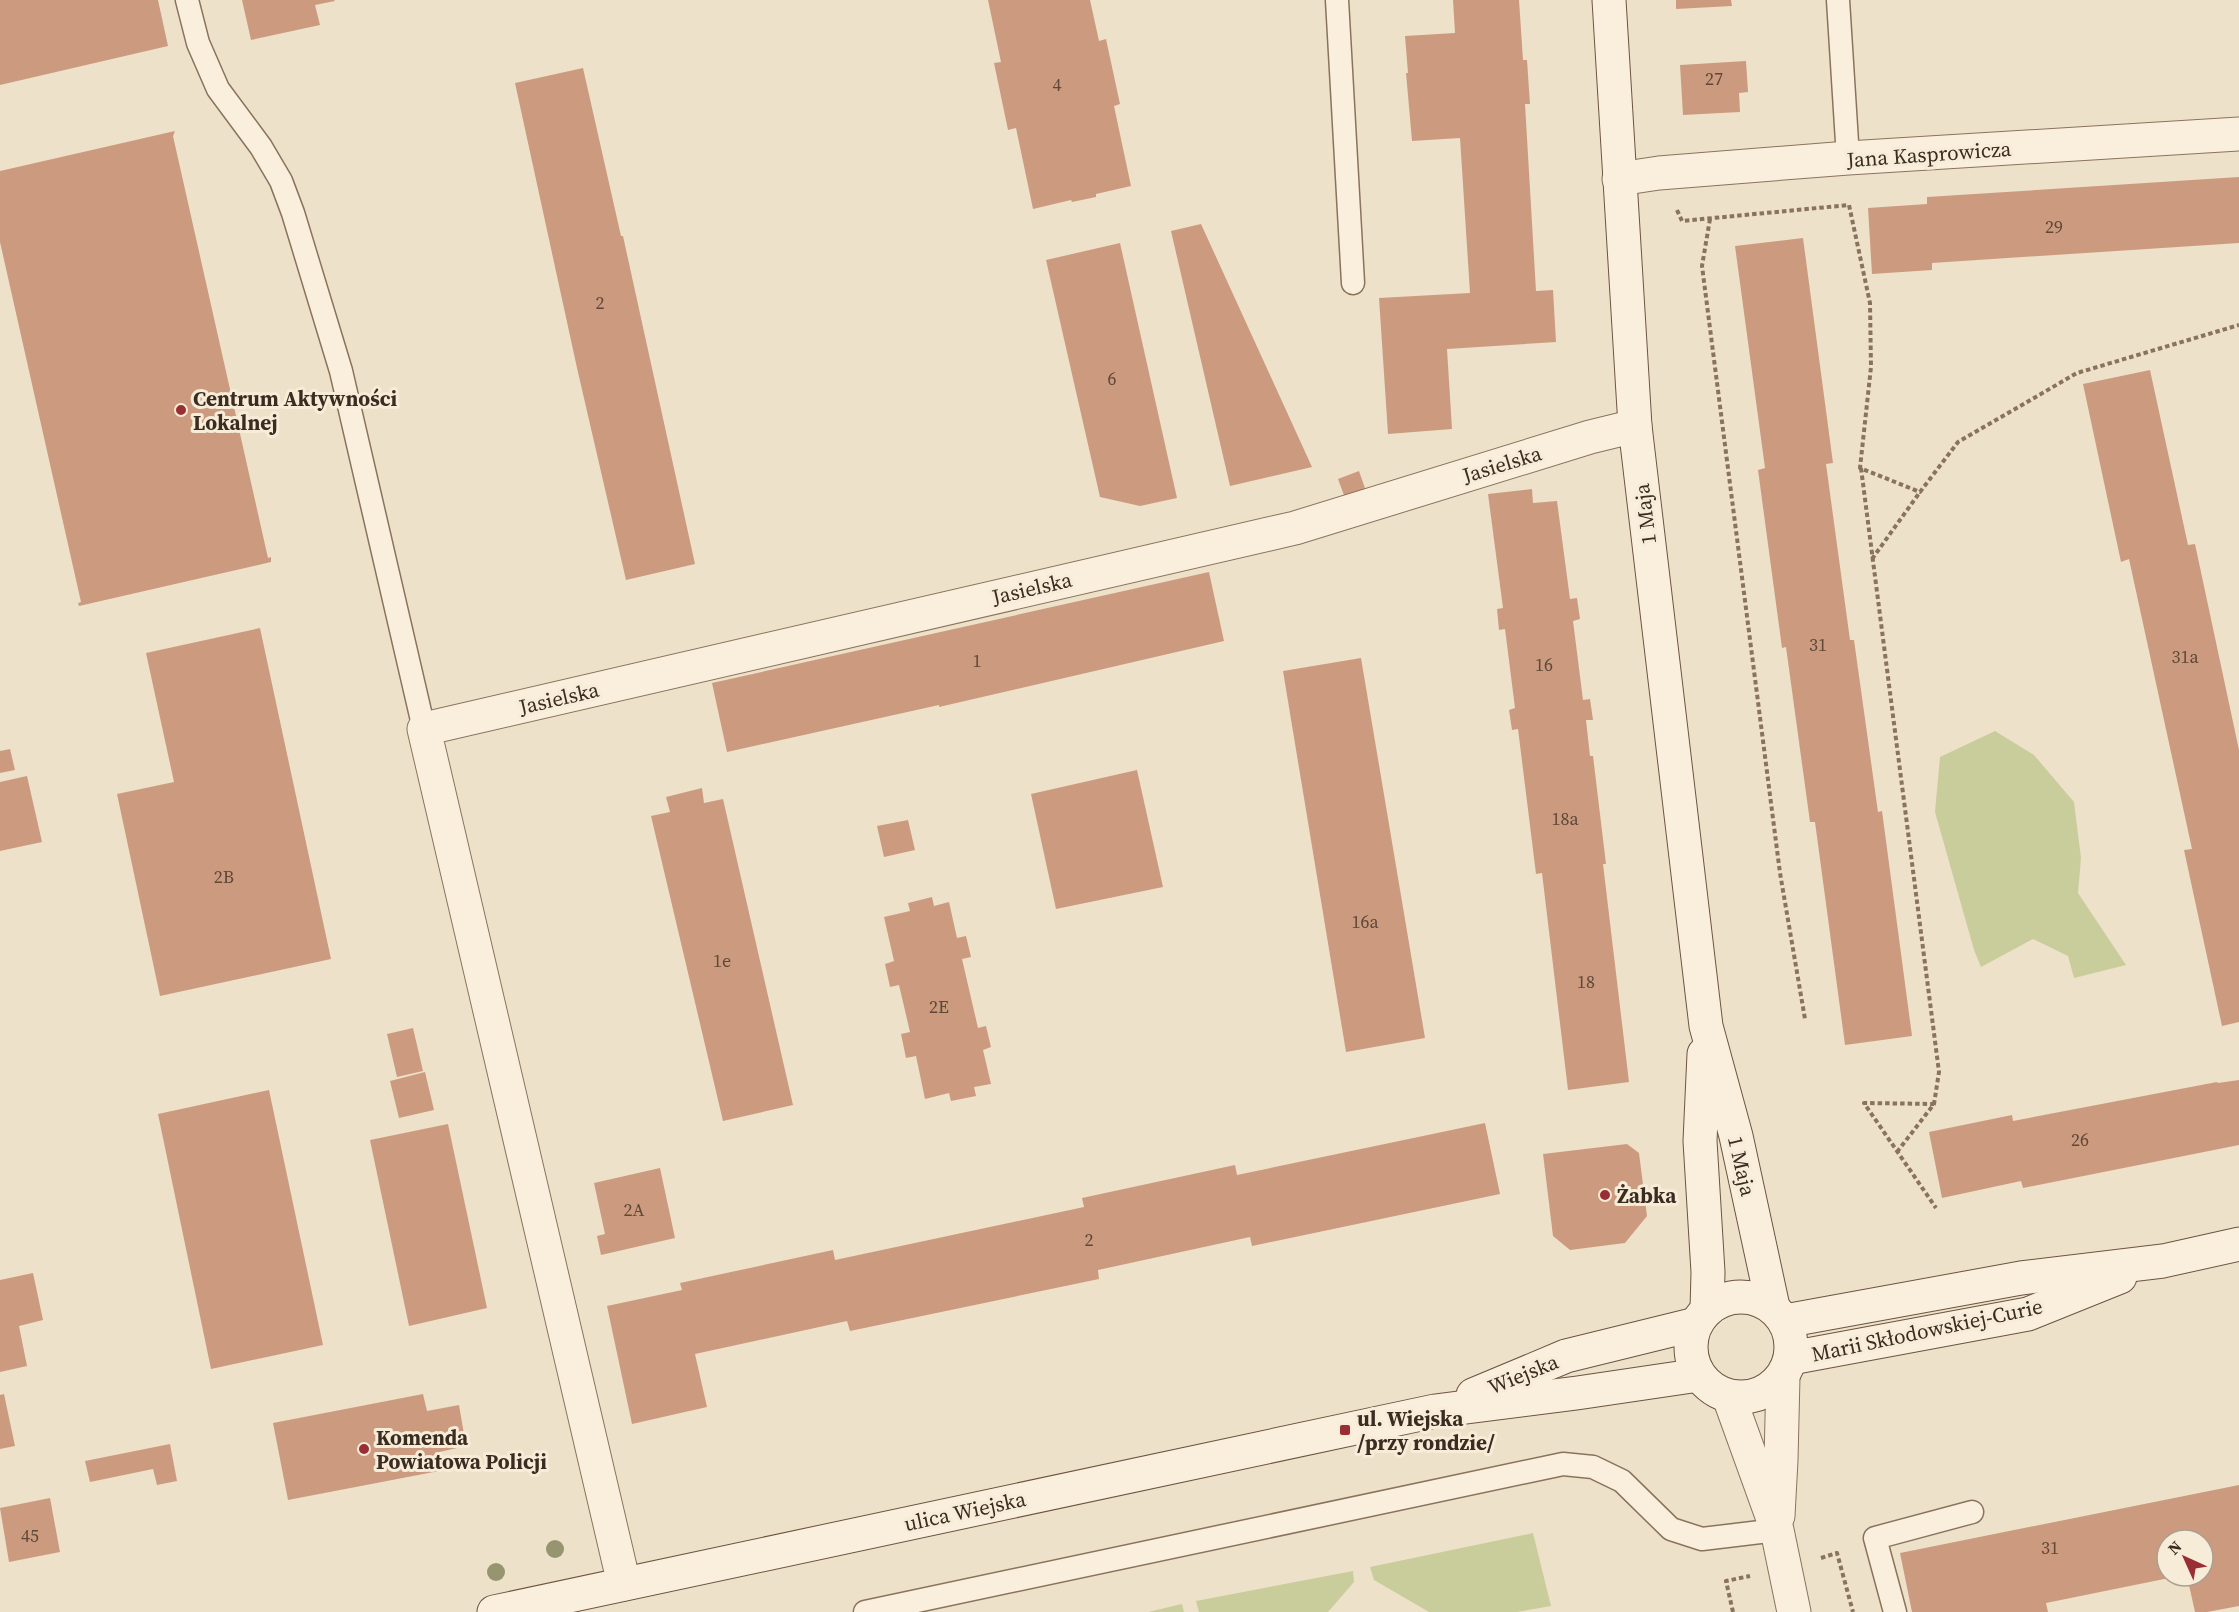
<svg xmlns="http://www.w3.org/2000/svg" width="2239" height="1612" viewBox="0 0 2239 1612" font-family="'Source Serif 4',serif">
<style>
.green{fill:#c9cd9c}
.building{fill:#cc9b7f}
.lines{fill:none;stroke-linecap:round;stroke-linejoin:round}
.lane-casing{stroke:#8a735d;stroke-width:25}
.street-casing{stroke:#8a735d;stroke-width:35}
.secondary-casing{stroke:#6c5440;stroke-width:35}
.path{stroke:#8a735d;stroke-width:4;stroke-dasharray:4.5 3;stroke-linecap:butt}
.lane{stroke:#f9efdc;stroke-width:22}
.street{stroke:#f9efdc;stroke-width:33}
.secondary{stroke:#f9efdc;stroke-width:33}
.tree{fill:#969570}
.poi-dot{fill:#992e34;stroke:#f6ecd8;stroke-width:2}
.labels{text-anchor:middle;dominant-baseline:central;stroke-width:6;stroke-linejoin:round;paint-order:stroke}
.number-label{font-size:18px;fill:#5f4838}
.street-label{font-size:21px;fill:#3b2c21;stroke:#f6ecd8}
.poi-label{font-size:21px;font-weight:bold;fill:#3b2c21;stroke:#f6ecd8;text-anchor:start}
</style>
<rect width="100%" height="100%" fill="#eee1c9"/>
<g class="green">
<polygon points="1995,731 2034,755 2074,802 2081,858 2078,893 2126,965 2074,978 2068,956 2033,939 1981,967 1974,950 1935,812 1940,757"/>
<polygon points="1533,1533 1551,1606 1517,1612 1429,1612 1374,1580 1370,1567"/>
<polygon points="1353,1571 1354,1582 1328,1612 1199,1612 1196,1601"/>
<polygon points="1182,1604 1184,1612 1148,1612"/>
</g>
<g class="building">
<polygon points="0,0 158,0 168,46 0,85"/>
<polygon points="242,0 334,0 335,1 315,5 320,25 251,40"/>
<polygon points="988,0 1090,0 1099,41 1106,39 1120,104 1114,106 1131,186 1096,194 1096,197 1072,202 1071,200 1033,209 1016,128 1008,130 994,63 1001,62"/>
<polygon points="1453,0 1519,0 1523,60 1527,60 1530,104 1525,104 1536,291 1553,290 1556,342 1447,349 1452,429 1388,434 1379,298 1470,293 1460,138 1412,141 1406,73 1408,73 1405,36 1455,33"/>
<polygon points="1676,0 1731,0 1732,6 1676,9"/>
<polygon points="1746,61 1748,92 1739,93 1740,112 1683,115 1680,65"/>
<polygon points="583,68 621,236 623,236 695,564 626,580 577,368 515,83"/>
<polygon points="175,131 173,136 268,558 271,557 271,562 79,606 78,603 81,602 0,242 0,171"/>
<polygon points="2239,177 2239,243 1932,263 1932,270 1872,274 1868,208 1927,204 1927,197"/>
<polygon points="1201,224 1312,467 1230,486 1171,231"/>
<polygon points="1803,238 1833,463 1826,464 1850,640 1854,640 1878,812 1882,811 1912,1036 1845,1045 1815,822 1810,822 1786,647 1782,648 1758,470 1765,468 1735,246"/>
<polygon points="1120,243 1177,498 1140,506 1100,497 1046,260"/>
<polygon points="2150,370 2188,545 2195,544 2239,750 2239,1022 2222,1026 2184,850 2192,849 2129,559 2121,562 2083,384"/>
<polygon points="1359,471 1366,491 1345,498 1338,479"/>
<polygon points="1532,489 1533,503 1557,501 1570,599 1577,598 1580,619 1573,621 1583,700 1590,699 1593,720 1586,720 1590,756 1593,756 1606,864 1603,864 1629,1082 1568,1090 1542,873 1536,874 1518,729 1512,730 1509,710 1515,708 1505,629 1499,630 1497,609 1503,608 1488,494"/>
<polygon points="1209,572 1224,641 939,707 939,705 727,752 712,683"/>
<polygon points="260,628 331,959 160,996 117,794 174,782 146,653"/>
<polygon points="1361,658 1425,1038 1346,1052 1283,671"/>
<polygon points="10,749 15,770 0,773 0,751"/>
<polygon points="1137,770 1163,887 1056,909 1031,794"/>
<polygon points="27,776 42,842 0,851 0,782"/>
<polygon points="702,788 704,803 723,799 793,1105 723,1121 651,816 670,812 666,797"/>
<polygon points="908,820 915,850 884,857 877,826"/>
<polygon points="932,897 934,906 949,902 957,938 966,936 971,957 962,959 978,1028 986,1026 991,1047 983,1050 991,1084 974,1087 976,1096 951,1101 949,1093 925,1099 916,1056 906,1058 901,1034 910,1032 899,985 890,987 885,964 894,961 884,917 910,911 908,903"/>
<polygon points="413,1028 423,1071 397,1077 387,1034"/>
<polygon points="425,1072 434,1110 399,1118 390,1081"/>
<polygon points="2239,1080 2239,1145 2023,1188 2021,1181 1942,1198 1929,1132 2012,1115 2013,1121 2217,1082 2218,1083"/>
<polygon points="269,1090 323,1345 211,1369 158,1114"/>
<polygon points="1485,1123 1500,1194 1252,1246 1250,1237 1098,1270 1099,1279 850,1331 847,1321 695,1354 707,1407 632,1424 607,1306 682,1290 680,1283 833,1250 835,1260 1084,1207 1082,1198 1235,1165 1237,1175"/>
<polygon points="448,1124 487,1308 409,1326 370,1140"/>
<polygon points="1627,1144 1639,1153 1647,1216 1625,1243 1570,1250 1553,1236 1543,1154"/>
<polygon points="660,1168 675,1238 601,1255 597,1236 605,1234 594,1183"/>
<polygon points="33,1273 43,1320 19,1326 27,1366 0,1372 0,1280"/>
<polygon points="4,1394 15,1446 0,1449 0,1395"/>
<polygon points="423,1394 427,1411 459,1405 466,1446 435,1453 439,1471 288,1500 273,1423"/>
<polygon points="170,1444 177,1481 157,1485 153,1469 90,1482 85,1461"/>
<polygon points="2239,1485 2239,1606 2207,1612 2195,1612 2187,1576 2203,1576 2203,1540 2167,1540 2167,1576 2174,1577 2046,1603 2048,1612 1912,1612 1900,1553"/>
<polygon points="50,1498 60,1552 9,1562 0,1508"/>
</g>
<g class="lines">
<defs>
<g id="lane">
<polyline points="187,0 198,43 218,89 261,147 281,181 293,213 341,371 424,729"/>
<polyline points="1337,0 1353,283"/>
<polyline points="1838,0 1848,158"/>
<polyline points="865,1612 1563,1464 1593,1467 1622,1481 1671,1529 1702,1539 1777,1530"/>
<polyline points="1895,1612 1875,1538 1972,1512"/>
</g>
<g id="street">
<polyline points="1619,179 1659,173 1848,158 2239,134"/>
<polyline points="1729,1397 1777,1530 1794,1612"/>
<polyline points="1778,1516 1781,1460 1783,1377"/>
<polyline points="624,1584 424,729 1295,528 1590,437 1635,426"/>
</g>
<g id="secondary">
<polyline points="1609,0 1635,426 1706,1026 1736,1136 1773,1307"/>
<polyline points="1704,1054 1700,1141 1708,1272 1707,1310"/>
<circle cx="1741" cy="1347" r="50"/>
<polyline points="1785,1321 2021,1278 2163,1261 2239,1244"/>
<polyline points="1791,1358 2028,1314 2120,1277"/>
<polyline points="1473,1395 1566,1356 1696,1324"/>
<polyline points="494,1612 1435,1411 1577,1393 1699,1375"/>
</g>
</defs>
<use href="#lane" class="lane-casing"/>
<use href="#street" class="street-casing"/>
<use href="#secondary" class="secondary-casing"/>
<g class="path">
<polyline points="1677,210 1682,221 1849,205 1870,303 1871,367 1860,468 1920,492 1958,442 2077,373 2239,325"/>
<polyline points="1710,219 1702,266 1780,873 1805,1019"/>
<polyline points="1861,468 1939,1072 1934,1104"/>
<polyline points="1872,559 1920,492"/>
<polyline points="1897,1152 1934,1104 1864,1103 1936,1208"/>
<polyline points="1821,1558 1837,1553 1853,1612"/>
<polyline points="1733,1612 1726,1581 1750,1576"/>
</g>
<use href="#lane" class="lane"/>
<use href="#street" class="street"/>
<use href="#secondary" class="secondary"/>
</g>
<g class="tree">
<circle cx="555" cy="1549" r="9"/>
<circle cx="496" cy="1572" r="9"/>
</g>
<g class="poi-dot">
<circle cx="181" cy="410" r="6"/>
<circle cx="1605" cy="1195" r="6"/>
<rect x="1339" y="1424" width="12" height="12" rx="3"/>
<circle cx="364" cy="1449" r="6"/>
</g>
<g class="labels">
<g class="number-label">
<text x="1714" y="78">27</text>
<text x="1057" y="84">4</text>
<text x="2054" y="226">29</text>
<text x="600" y="302">2</text>
<text x="1112" y="378">6</text>
<text x="1818" y="644">31</text>
<text x="2185" y="656">31a</text>
<text x="977" y="660">1</text>
<text x="1544" y="664">16</text>
<text x="1565" y="818">18a</text>
<text x="224" y="876">2B</text>
<text x="1365" y="921">16a</text>
<text x="722" y="960">1e</text>
<text x="1586" y="981">18</text>
<text x="939" y="1006">2E</text>
<text x="2080" y="1139">26</text>
<text x="634" y="1209">2A</text>
<text x="1089" y="1239">2</text>
<text x="30" y="1535">45</text>
<text x="2050" y="1547">31</text>
</g>
<g class="street-label">
<text transform="translate(1929 154) rotate(-4)">Jana Kasprowicza</text>
<text transform="translate(1502 464) rotate(-17)">Jasielska</text>
<text transform="translate(1645 514) rotate(-97)">1 Maja</text>
<text transform="translate(1032 588) rotate(-13)">Jasielska</text>
<text transform="translate(559 698) rotate(-13)">Jasielska</text>
<text transform="translate(1742 1166) rotate(77)">1 Maja</text>
<text transform="translate(1927 1330) rotate(-12)">Marii Skłodowskiej-Curie</text>
<text transform="translate(1523 1374) rotate(-22)">Wiejska</text>
<text transform="translate(965 1511) rotate(-12)">ulica Wiejska</text>
</g>
<g class="poi-label">
<text x="193" y="398">Centrum Aktywności<tspan x="193" dy="24">Lokalnej</tspan></text>
<text x="1617" y="1195">Żabka</text>
<text x="1357" y="1418">ul. Wiejska<tspan x="1357" dy="24">/przy rondzie/</tspan></text>
<text x="376" y="1437">Komenda<tspan x="376" dy="24">Powiatowa Policji</tspan></text>
</g>
</g>
<g transform="translate(2185 1558) rotate(315)"><circle r="28" fill="#f6ecd8" stroke="#ab9f8f" stroke-width="1.5"/>
<path d="M0-4.5L10 22L0 15L-10 22Z" fill="#992e34"/>
<text y="-9" font-size="16" font-weight="bold" text-anchor="middle" fill="#3b2c21">N</text>
</g>
</svg>
